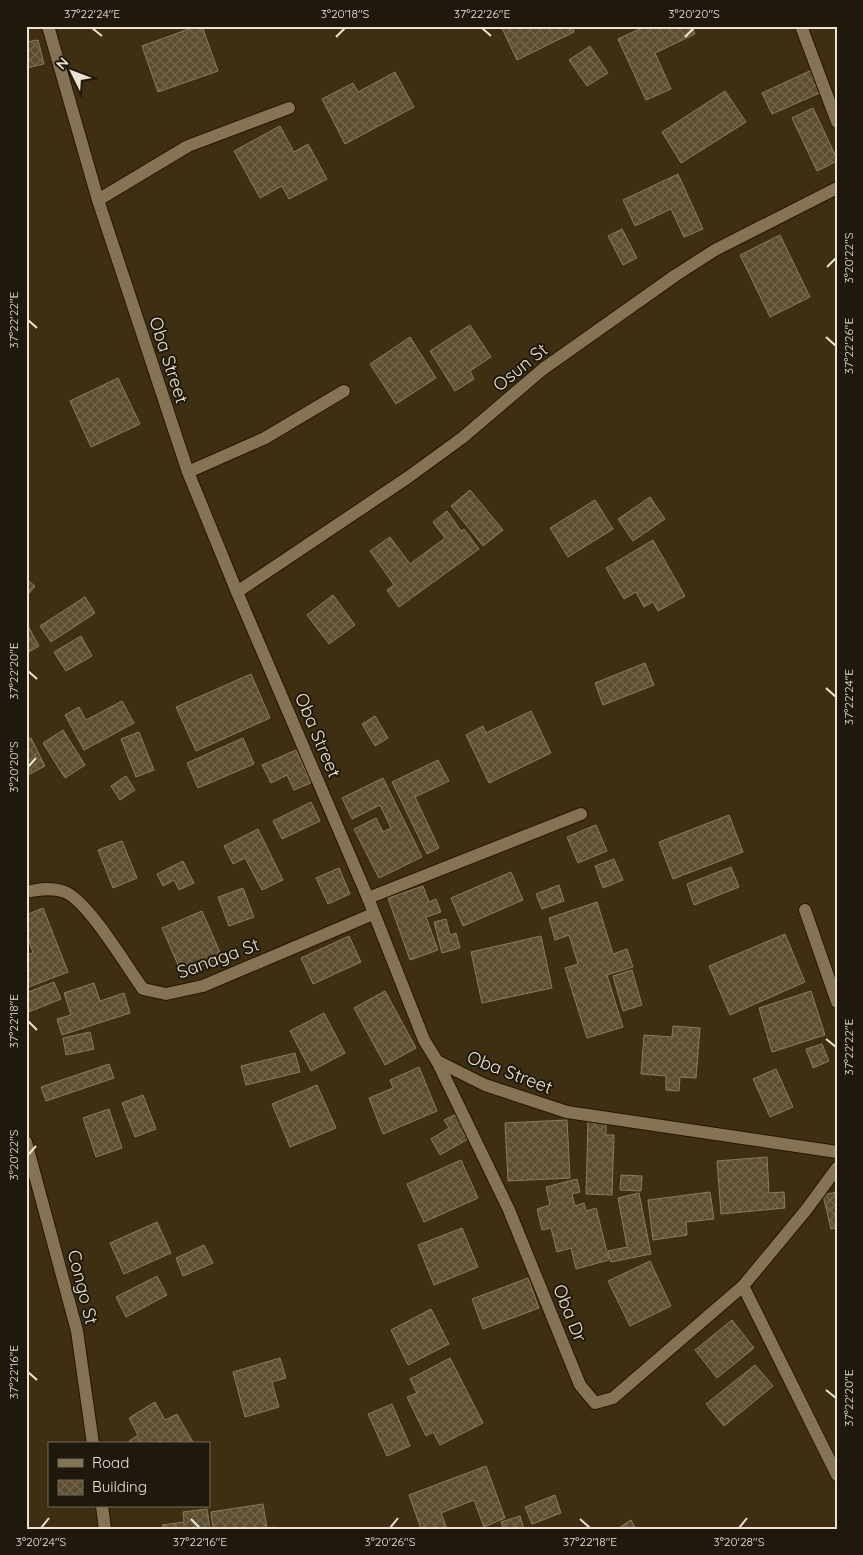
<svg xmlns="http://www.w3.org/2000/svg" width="863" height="1555" viewBox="0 0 863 1555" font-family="Quicksand,sans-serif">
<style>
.building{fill:url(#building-cross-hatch);stroke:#8b7b5c}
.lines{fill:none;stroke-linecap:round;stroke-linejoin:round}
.minor-casing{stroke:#251700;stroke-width:14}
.minor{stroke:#847354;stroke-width:12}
.ticks{fill:none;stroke:#ece3d2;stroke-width:2}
.labels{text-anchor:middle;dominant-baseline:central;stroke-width:4;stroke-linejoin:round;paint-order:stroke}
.street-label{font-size:18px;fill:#ece3d2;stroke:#1f190c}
.neatline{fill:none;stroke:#ece3d2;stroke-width:2}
.ticks-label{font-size:12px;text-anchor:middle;fill:#ece3d2}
</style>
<defs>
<pattern id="building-cross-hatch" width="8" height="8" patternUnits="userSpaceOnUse" patternTransform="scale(1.25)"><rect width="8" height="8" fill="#5c4d2f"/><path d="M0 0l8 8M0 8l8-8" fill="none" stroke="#74664c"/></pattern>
</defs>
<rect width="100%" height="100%" fill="#3e2f12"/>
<g class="building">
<polygon points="197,26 202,26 218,71 158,92 142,46"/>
<polygon points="501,26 572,26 574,32 517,60"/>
<polygon points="646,26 692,26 695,34 655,53 671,89 646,100 618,39"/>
<polygon points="38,40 44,64 26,68 26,42"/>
<polygon points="590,46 608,73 587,86 569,60"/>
<polygon points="814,69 824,91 772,114 762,93"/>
<polygon points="395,72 414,107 345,144 322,99 353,83 358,92"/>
<polygon points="725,91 746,122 681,163 662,132"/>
<polygon points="813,108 837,159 837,161 817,171 792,118"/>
<polygon points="280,126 294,152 308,144 327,179 289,199 282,186 260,198 234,151"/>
<polygon points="678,174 703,229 684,237 671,209 635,226 623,200"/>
<polygon points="622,229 637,258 623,265 608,236"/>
<polygon points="780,235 810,297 770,317 740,255"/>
<polygon points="470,325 491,357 470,371 474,379 455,391 430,351"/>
<polygon points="410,337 436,378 396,404 370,364"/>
<polygon points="118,378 140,424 91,447 70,401"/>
<polygon points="470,490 503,530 483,546 451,506"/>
<polygon points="650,497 665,519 633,541 618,519"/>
<polygon points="595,500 613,529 568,557 550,528"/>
<polygon points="447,511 461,531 464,529 479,549 399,607 387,590 394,585 370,551 390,537 410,564 445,538 433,522"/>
<polygon points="653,540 685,596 658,611 653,602 644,607 636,592 624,599 606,568"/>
<polygon points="26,579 35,586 26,597"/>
<polygon points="333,595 355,625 329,644 307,615"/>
<polygon points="85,597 95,613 51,642 40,626"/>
<polygon points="28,626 39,646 27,653 26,627"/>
<polygon points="81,636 92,656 66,671 54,652"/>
<polygon points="645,663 654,685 603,705 595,683"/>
<polygon points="251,674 270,718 196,751 176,707"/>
<polygon points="122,701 134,723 84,750 65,715 79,707 86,720"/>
<polygon points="531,711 551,753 489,783 466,735 483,726 486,733"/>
<polygon points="375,716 388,738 375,746 362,724"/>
<polygon points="63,730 85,765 65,778 43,743"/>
<polygon points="139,732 154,770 136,777 121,739"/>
<polygon points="31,738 45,766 26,776 26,740"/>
<polygon points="243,738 254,764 198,788 187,763"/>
<polygon points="296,750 311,783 294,790 287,775 271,783 262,765"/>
<polygon points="438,760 449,781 415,797 439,848 427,854 392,782"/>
<polygon points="126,776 135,790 120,800 111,786"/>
<polygon points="383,778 422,857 379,878 354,829 376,818 383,832 391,828 380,805 352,819 342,798"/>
<polygon points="311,802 320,821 282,839 273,821"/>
<polygon points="729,815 743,852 673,879 659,842"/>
<polygon points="596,825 607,851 578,863 567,837"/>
<polygon points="258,829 283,880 262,890 245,858 233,864 224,846"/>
<polygon points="122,841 137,878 113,888 98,850"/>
<polygon points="614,859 623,880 603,888 595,866"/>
<polygon points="183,861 194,883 179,890 174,880 163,886 157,874"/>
<polygon points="731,867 739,887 694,905 687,884"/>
<polygon points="339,868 350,894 328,904 316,878"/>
<polygon points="511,872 523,900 463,926 451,898"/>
<polygon points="559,885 564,901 542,909 536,894"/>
<polygon points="423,886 429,902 436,899 441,912 426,917 438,950 410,960 388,898"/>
<polygon points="243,888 254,917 229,926 218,897"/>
<polygon points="597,902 613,954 627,949 633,967 607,975 623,1027 587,1038 565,968 578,964 569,935 555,940 549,918"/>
<polygon points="43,908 68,972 26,988 26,955 33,953 29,941 26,942 26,915"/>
<polygon points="202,911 222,957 182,974 162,928"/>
<polygon points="446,919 450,935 456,933 460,948 442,953 434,922"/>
<polygon points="785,934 805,982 730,1015 709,966"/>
<polygon points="349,936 361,962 313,984 301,958"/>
<polygon points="541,936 552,988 482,1003 471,952"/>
<polygon points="632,970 642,1005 623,1011 613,976"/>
<polygon points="54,982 61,999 26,1013 26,993"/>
<polygon points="94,983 100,1001 124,993 130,1013 62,1035 57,1019 71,1015 64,993"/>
<polygon points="385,991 416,1048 385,1065 354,1008"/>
<polygon points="811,991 825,1035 772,1052 759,1008"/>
<polygon points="324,1013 345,1053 311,1071 290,1031"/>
<polygon points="673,1026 700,1028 696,1078 680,1077 679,1091 666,1090 666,1076 641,1074 644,1035 672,1037"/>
<polygon points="90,1032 94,1049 66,1055 63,1038"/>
<polygon points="822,1044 829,1061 813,1068 806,1049"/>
<polygon points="295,1053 300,1072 246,1085 241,1066"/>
<polygon points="109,1064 114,1078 46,1101 41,1087"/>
<polygon points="419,1067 437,1111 383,1134 369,1098 393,1088 390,1080"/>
<polygon points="776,1069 793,1107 770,1117 753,1079"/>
<polygon points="317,1085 336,1128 290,1147 272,1104"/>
<polygon points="143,1095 156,1129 135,1137 122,1103"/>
<polygon points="109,1109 122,1148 96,1157 83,1118"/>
<polygon points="456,1114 470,1138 440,1155 431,1139 449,1128 444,1120"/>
<polygon points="567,1120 570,1178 508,1181 505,1123"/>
<polygon points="588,1121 606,1121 606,1135 614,1135 612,1195 586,1194"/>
<polygon points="767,1157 769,1193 784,1192 785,1208 721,1214 717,1161"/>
<polygon points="461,1160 478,1198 424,1222 407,1184"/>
<polygon points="621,1175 642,1176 641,1191 620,1190"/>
<polygon points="577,1179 580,1192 572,1194 575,1206 584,1203 586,1211 596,1208 609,1260 576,1269 571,1248 557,1252 551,1228 542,1230 537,1209 550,1205 546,1187"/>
<polygon points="710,1192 714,1219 686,1222 687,1235 653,1240 648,1200"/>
<polygon points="837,1192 837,1228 831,1229 823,1195"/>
<polygon points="639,1193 651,1254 611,1262 608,1251 627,1247 618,1198"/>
<polygon points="157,1222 171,1253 124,1274 110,1243"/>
<polygon points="462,1228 478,1267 434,1285 418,1245"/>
<polygon points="204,1245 213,1263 183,1276 176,1258"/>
<polygon points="650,1261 671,1306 630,1326 608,1281"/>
<polygon points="157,1276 167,1295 126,1317 116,1297"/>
<polygon points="528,1278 539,1308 483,1329 472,1299"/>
<polygon points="431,1309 449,1344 408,1365 391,1330"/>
<polygon points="732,1320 754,1348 717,1378 695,1350"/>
<polygon points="280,1358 286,1378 272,1382 279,1407 245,1417 233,1372"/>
<polygon points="450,1358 483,1423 440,1445 433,1432 426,1436 407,1397 417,1393 410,1379"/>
<polygon points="755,1365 773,1386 724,1426 706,1404"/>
<polygon points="155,1402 165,1420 177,1414 194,1444 125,1444 138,1435 129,1418"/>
<polygon points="392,1404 410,1446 387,1456 368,1414"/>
<polygon points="486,1466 505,1518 484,1527 474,1500 441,1513 447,1529 421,1529 409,1495"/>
<polygon points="555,1495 561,1513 532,1524 525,1507"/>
<polygon points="263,1504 267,1528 275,1527 275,1529 213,1529 211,1512"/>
<polygon points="207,1509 210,1529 163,1529 162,1525 184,1522 183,1512"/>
<polygon points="520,1516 524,1529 503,1529 501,1522"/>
<polygon points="631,1520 636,1529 617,1529"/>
</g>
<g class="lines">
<defs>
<g id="minor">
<polyline points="48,26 98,200 188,472 237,592 368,898 424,1040 437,1061 485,1085 567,1112 837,1152"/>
<polyline points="801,26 837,122"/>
<polyline points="98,200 188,146 289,108"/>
<polyline points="188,472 265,438 344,391"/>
<polyline points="237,592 407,478 462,438 543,369 676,275 715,250 837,188"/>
<path d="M26,892C39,889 52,887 65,892C88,901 127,967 143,989L166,994L203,986L373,914"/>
<polyline points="368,898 581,814"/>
<polyline points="805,910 837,1002"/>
<polyline points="437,1061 509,1210 580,1385 595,1403 613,1398 743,1286 806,1210 837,1168"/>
<polyline points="26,1142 77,1331 93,1444"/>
<polyline points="743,1286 837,1475"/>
<polyline points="102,1506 105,1529"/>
</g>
</defs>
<use href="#minor" class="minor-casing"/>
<use href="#minor" class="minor"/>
</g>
<path class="ticks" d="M92,28L102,36M482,28L491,36M336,37L345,28M685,37L694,28M827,267L836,258M28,320L37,328M826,337L836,346M28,671L37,679M826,688L836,697M28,767L36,758M28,1021L37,1030M826,1039L836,1047M28,1155L36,1146M28,1372L37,1380M826,1390L836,1398M191,1519L200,1528M580,1519L590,1528M41,1528L49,1518M390,1528L398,1518M739,1528L747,1518"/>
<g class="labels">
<g class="street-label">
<text transform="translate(169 360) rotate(72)">Oba Street</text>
<text transform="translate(520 367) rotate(-39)">Osun St</text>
<text transform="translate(318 735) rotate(67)">Oba Street</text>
<text transform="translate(218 958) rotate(-20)">Sanaga St</text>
<text transform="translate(510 1072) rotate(21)">Oba Street</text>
<text transform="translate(83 1287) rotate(76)">Congo St</text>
<text transform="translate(570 1313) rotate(68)">Oba Dr</text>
</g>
</g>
<rect width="863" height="1555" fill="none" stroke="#1f190c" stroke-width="55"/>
<rect x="48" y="1442" width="162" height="65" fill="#1f190c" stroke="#716a5b"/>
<rect x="58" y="1459" width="25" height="8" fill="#847354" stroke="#716a5b"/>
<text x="92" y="1468" font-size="15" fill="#ece3d2">Road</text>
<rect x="58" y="1480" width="25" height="15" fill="url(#building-cross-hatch)" stroke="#716a5b"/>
<text x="92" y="1492" font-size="15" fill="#ece3d2">Building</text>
<g transform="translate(72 72) rotate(312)" stroke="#1f190c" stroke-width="4" paint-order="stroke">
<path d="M0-4L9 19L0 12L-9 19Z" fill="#ece3d2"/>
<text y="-8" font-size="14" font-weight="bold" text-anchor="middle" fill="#ece3d2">N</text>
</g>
<rect x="28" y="28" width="808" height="1500" class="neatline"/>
<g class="ticks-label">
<text x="92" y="18">37°22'24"E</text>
<text x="345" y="18">3°20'18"S</text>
<text x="482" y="18">37°22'26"E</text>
<text x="694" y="18">3°20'20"S</text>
<text transform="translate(849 258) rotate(-90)" y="4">3°20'22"S</text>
<text transform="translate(14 320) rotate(-90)" y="4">37°22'22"E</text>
<text transform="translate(849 346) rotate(-90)" y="4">37°22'26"E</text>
<text transform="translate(14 671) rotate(-90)" y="4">37°22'20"E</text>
<text transform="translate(849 697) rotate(-90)" y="4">37°22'24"E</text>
<text transform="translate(14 767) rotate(-90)" y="4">3°20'20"S</text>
<text transform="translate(14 1021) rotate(-90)" y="4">37°22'18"E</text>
<text transform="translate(849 1047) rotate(-90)" y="4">37°22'22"E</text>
<text transform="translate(14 1155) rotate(-90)" y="4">3°20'22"S</text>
<text transform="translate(14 1372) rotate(-90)" y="4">37°22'16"E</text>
<text transform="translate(849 1398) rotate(-90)" y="4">37°22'20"E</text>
<text x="41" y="1546">3°20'24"S</text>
<text x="200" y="1546">37°22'16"E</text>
<text x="390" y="1546">3°20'26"S</text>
<text x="590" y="1546">37°22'18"E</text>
<text x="739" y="1546">3°20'28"S</text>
</g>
</svg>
